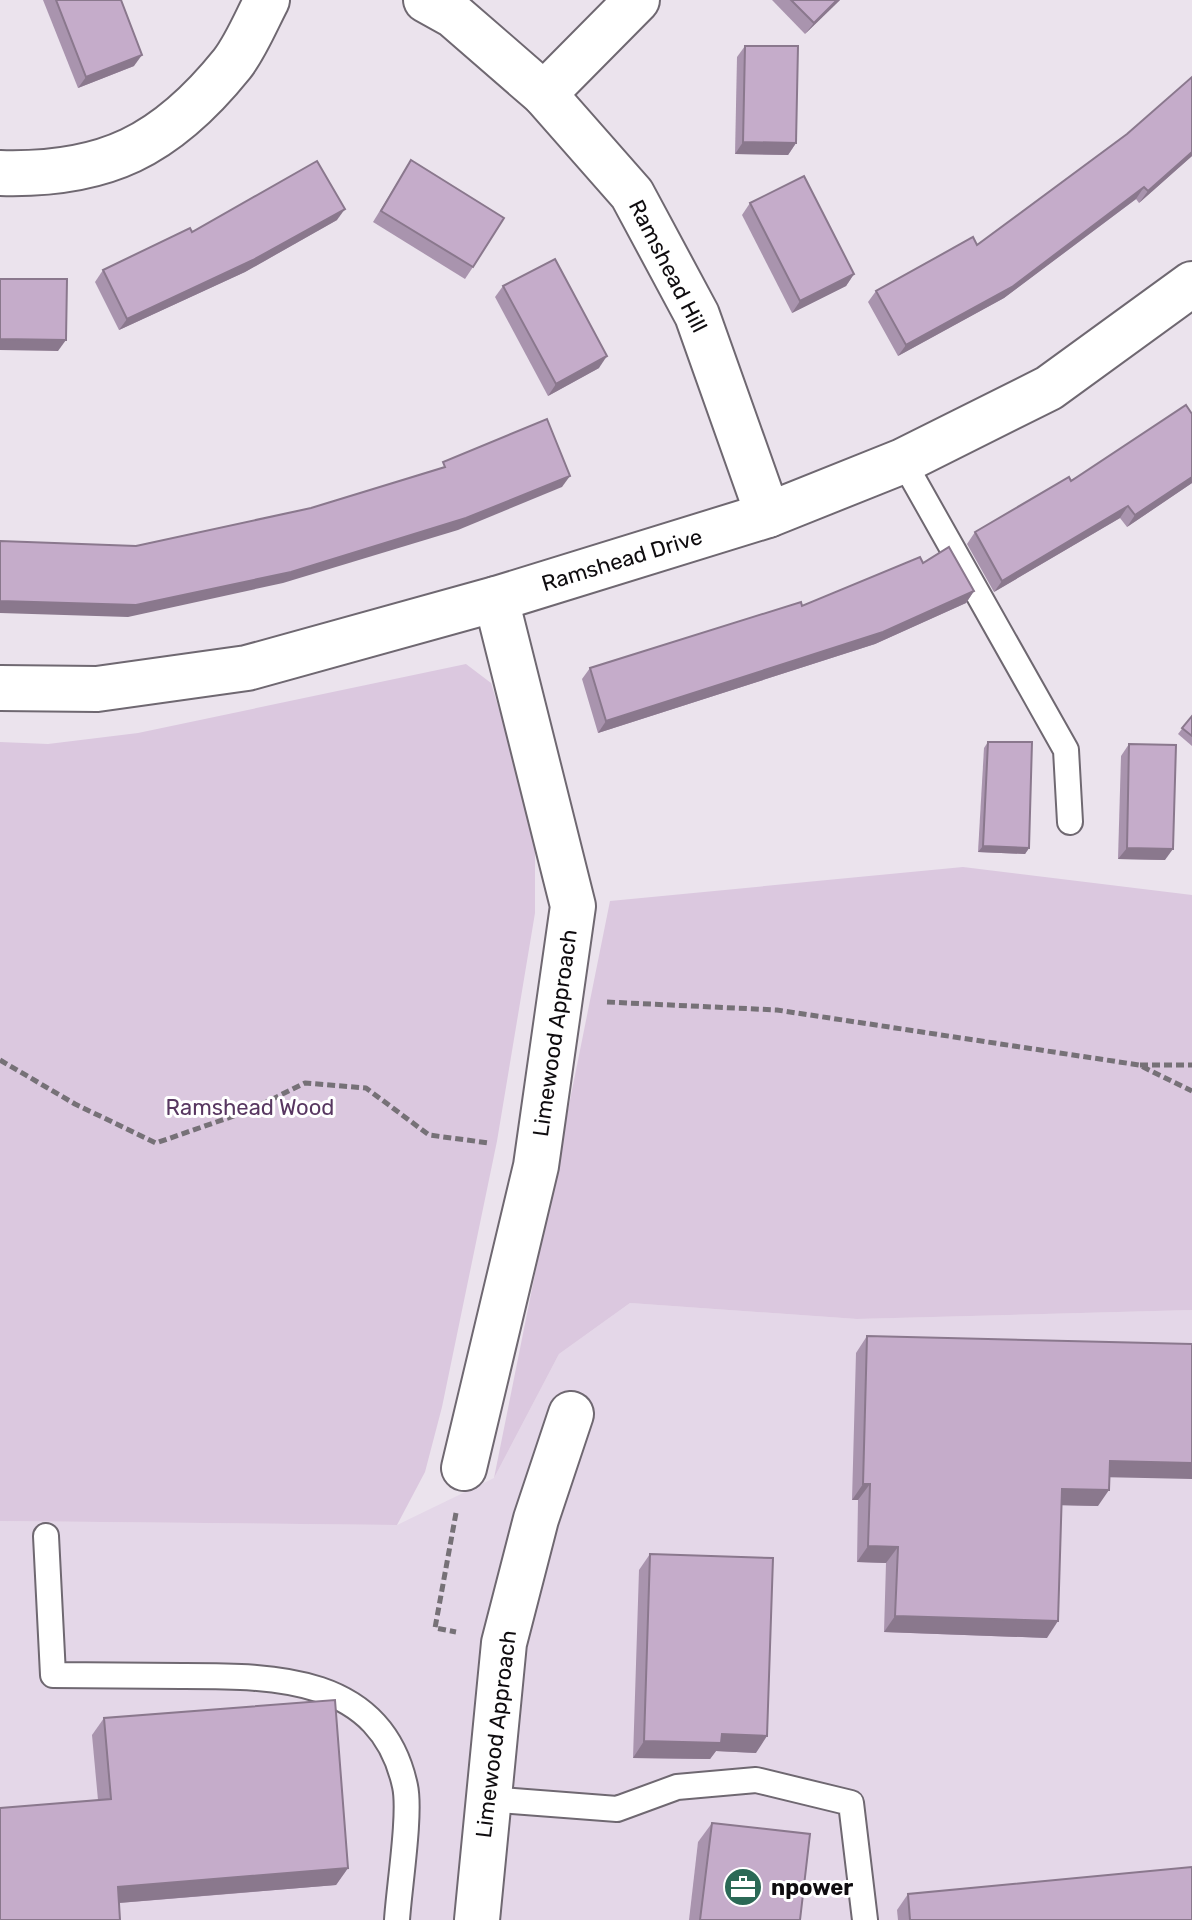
<svg xmlns="http://www.w3.org/2000/svg" width="1192" height="1920" viewBox="0 0 1192 1920" font-family="Rubik,sans-serif">
<style>
.built{fill:#e4d7e8}
.green{fill:#dbc8df}
.lines{fill:none;stroke-linecap:round;stroke-linejoin:round}
.lane-casing{stroke:#6f6871;stroke-width:28}
.street-casing{stroke:#6f6871;stroke-width:48}
.secondary-casing{stroke:#6f6871;stroke-width:48}
.path{stroke:#767177;stroke-width:5;stroke-dasharray:8 4;stroke-linecap:butt}
.lane{stroke:#fff;stroke-width:24}
.street{stroke:#fff;stroke-width:44}
.secondary{stroke:#fff;stroke-width:44}
.wall{fill:#a994ae}
.shaded-wall{fill:#8a788d}
.building{fill:#c5acca;stroke:#8a788d;stroke-width:2}
.labels{text-anchor:middle;dominant-baseline:central;stroke-width:6;stroke-linejoin:round;paint-order:stroke}
.street-label{font-size:22px;fill:#0f0c0f;stroke:#fff}
.park-label{font-size:22px;fill:#583761;stroke:#fff}
.poi-label{font-size:22px;font-weight:bold;fill:#0f0c0f;stroke:#fff;text-anchor:start}
</style>
<rect width="100%" height="100%" fill="#ebe3ed"/>
<polygon class="built" points="630,1303 857,1319 1192,1310 1192,1920 0,1920 0,1521 397,1525 494,1478 559,1354"/>
<g class="green">
<polygon points="466,664 491,683 535,826 535,913 497,1141 442,1407 425,1472 397,1525 0,1521 0,742 48,744 138,733"/>
<polygon points="963,867 1192,895 1192,1310 857,1319 630,1303 559,1354 494,1478 610,901"/>
</g>
<g class="lines">
<defs>
<g id="lane">
<polyline points="903,461 1066,750 1070,822"/>
<path d="M46,1536L53,1675C96,1675 139,1676 182,1676C273,1676 381,1675 405,1786C411,1813 399,1888 397,1920"/>
<polyline points="487,1799 617,1809 677,1787 756,1780 851,1803 865,1920"/>
</g>
<g id="street">
<polyline points="426,0 453,15 544,94 632,194 697,315 768,515"/>
<polyline points="544,94 637,0"/>
<path d="M0,173C105,176 166,146 232,64C246,46 256,21 267,0"/>
<polyline points="464,1468 536,1166 573,906 496,599"/>
<polyline points="477,1920 504,1643 536,1519 571,1414"/>
</g>
<polyline id="secondary" points="0,688 97,689 247,668 496,599 768,515 903,461 1049,388 1192,284"/>
</defs>
<use href="#lane" class="lane-casing"/>
<use href="#street" class="street-casing"/>
<use href="#secondary" class="secondary-casing"/>
<g class="path">
<polyline points="607,1002 777,1010 1139,1065 1192,1091"/>
<polyline points="0,1060 75,1104 156,1143 248,1111 305,1083 366,1088 429,1135 489,1143"/>
<polyline points="1140,1065 1192,1065"/>
<polyline points="456,1513 435,1628 456,1632"/>
</g>
<use href="#lane" class="lane"/>
<use href="#street" class="street"/>
<use href="#secondary" class="secondary"/>
</g>
<g class="wall">
<polygon points="43,0 121,0 134,66 78,88"/>
<polygon points="772,0 840,0 805,34"/>
<polygon points="745,46 796,143 788,155 735,154 737,57"/>
<polygon points="1192,77 1192,156 1139,203 1136,199 1004,298 898,356 868,302 876,291 977,245 1127,134"/>
<polygon points="411,160 473,267 465,279 373,222"/>
<polygon points="750,203 854,274 846,286 792,313 742,215"/>
<polygon points="337,220 245,272 119,330 95,282 103,270 192,232"/>
<polygon points="503,286 599,368 548,396 495,297"/>
<polygon points="1192,414 1192,483 1127,527 1120,518 994,592 967,544 975,532"/>
<polygon points="923,563 974,591 966,603 875,644 598,733 582,679 590,668 802,606"/>
<polygon points="1192,716 1192,746 1178,734"/>
<polygon points="988,742 1029,848 1025,854 978,852 984,748"/>
<polygon points="1129,744 1165,860 1118,859 1121,756"/>
<polygon points="867,1336 1098,1506 1061,1505 1047,1638 884,1632 886,1563 857,1562 858,1500 852,1500 856,1353"/>
<polygon points="650,1554 756,1753 716,1751 710,1759 633,1758 639,1570"/>
<polygon points="104,1718 348,1868 336,1885 119,1903 98,1800 92,1735"/>
<polygon points="712,1823 800,1920 689,1920 698,1842"/>
<polygon points="908,1894 1192,1920 898,1920 897,1910"/>
</g>
<g class="shaded-wall">
<polygon points="837,0 840,0 805,34 814,23"/>
<polygon points="142,55 134,66 78,88 86,77"/>
<polygon points="743,142 796,143 788,155 735,154"/>
<polygon points="1192,152 1192,156 1139,203 1148,191"/>
<polygon points="1144,187 1136,199 1004,298 898,356 906,345"/>
<polygon points="345,209 337,220 245,272 119,330 127,319"/>
<polygon points="854,274 846,286 792,313 800,301"/>
<polygon points="0,339 66,340 58,351 0,350"/>
<polygon points="607,356 599,368 548,396 556,384"/>
<polygon points="570,476 562,487 458,530 283,583 128,617 0,613 0,601"/>
<polygon points="1192,477 1192,483 1127,527 1135,515"/>
<polygon points="1128,506 1120,518 994,592 1002,581"/>
<polygon points="974,591 966,603 875,644 598,733 606,721"/>
<polygon points="983,846 1029,848 1025,854 978,852"/>
<polygon points="1127,848 1173,849 1165,860 1118,859"/>
<polygon points="1110,1461 1192,1463 1192,1479 1098,1477"/>
<polygon points="863,1484 870,1484 858,1500 852,1500"/>
<polygon points="1062,1489 1109,1490 1098,1506 1051,1505"/>
<polygon points="868,1546 898,1547 886,1563 857,1562"/>
<polygon points="895,1616 1058,1621 1047,1638 884,1632"/>
<polygon points="722,1734 767,1736 756,1753 716,1751 710,1759 633,1758 644,1741"/>
<polygon points="348,1868 336,1885 106,1904 118,1887"/>
</g>
<g class="building">
<polygon points="56,0 121,0 142,55 86,77"/>
<polygon points="791,0 837,0 814,23"/>
<polygon points="745,46 798,46 796,143 743,142"/>
<polygon points="1192,77 1192,152 1148,191 1144,187 1012,287 906,345 876,291 973,237 977,245 1127,134"/>
<polygon points="411,160 504,218 473,267 381,211"/>
<polygon points="317,161 345,209 253,260 127,319 103,270 190,228 192,232"/>
<polygon points="804,176 854,274 800,301 750,203"/>
<polygon points="555,259 607,356 556,384 503,286"/>
<polygon points="0,279 67,279 66,340 0,339"/>
<polygon points="1186,405 1192,414 1192,477 1135,515 1128,506 1002,581 975,532 1069,477 1071,481"/>
<polygon points="547,419 570,476 466,518 291,572 136,605 0,601 0,541 136,546 311,508 445,467 443,462"/>
<polygon points="949,547 974,591 883,632 606,721 590,668 801,602 802,606 920,557 923,563"/>
<polygon points="1192,716 1192,736 1182,728"/>
<polygon points="988,742 1032,742 1029,848 983,846"/>
<polygon points="1129,744 1176,745 1173,849 1127,848"/>
<polygon points="867,1336 1192,1344 1192,1463 1110,1461 1109,1490 1062,1489 1058,1621 895,1616 898,1547 868,1546 870,1484 863,1484"/>
<polygon points="650,1554 773,1558 767,1736 722,1734 721,1743 644,1741"/>
<polygon points="335,1700 348,1868 118,1887 120,1920 0,1920 0,1808 111,1799 104,1718"/>
<polygon points="712,1823 810,1834 800,1920 700,1920"/>
<polygon points="1192,1867 1192,1920 910,1920 908,1894"/>
</g>
<defs>
<symbol id="office-disc" viewBox="-11 -11 22 22"><circle r="9.5" fill="#2b6956" stroke="#fff"/><path d="M-6-3h4V-5.5h4V-3h4V5H-6ZM-1-4.5V-3h2v-1.5ZM-6 0V1H6V0Z" fill="#fff"/></symbol>
</defs>
<g fill-rule="evenodd">
<use href="#office-disc" x="721" y="1865" width="44" height="44"/>
</g>
<g class="labels">
<g class="street-label">
<text transform="translate(668 266) rotate(63)">Ramshead Hill</text>
<text transform="translate(622 560) rotate(-17)">Ramshead Drive</text>
<text transform="translate(555 1033) rotate(-82)">Limewood Approach</text>
<text transform="translate(496 1734) rotate(-83)">Limewood Approach</text>
</g>
<g class="park-label">
<text x="250" y="1107">Ramshead Wood</text>
</g>
<g class="poi-label">
<text x="771" y="1887">npower</text>
</g>
</g>
</svg>
